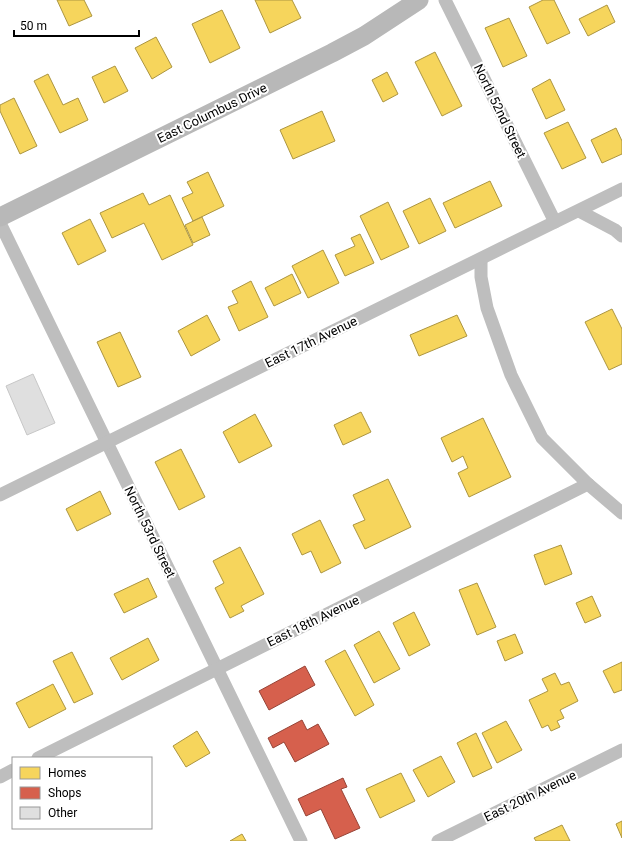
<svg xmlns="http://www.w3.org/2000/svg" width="622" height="841" viewBox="0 0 622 841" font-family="Roboto,sans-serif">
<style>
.homes{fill:#f6d55c;stroke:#ac9540}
.shops{fill:#d6604d;stroke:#964336}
.building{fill:#dfdfdf;stroke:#c7c7c7}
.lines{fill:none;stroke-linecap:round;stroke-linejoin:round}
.minor{stroke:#bebebe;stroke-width:13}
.secondary{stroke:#b8b8b8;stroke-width:19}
.labels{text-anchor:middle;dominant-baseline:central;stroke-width:4;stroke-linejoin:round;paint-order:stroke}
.street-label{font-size:13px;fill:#000;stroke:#fff}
</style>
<rect width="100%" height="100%" fill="#fff"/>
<g class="homes">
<polygon points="57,0 84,0 92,16 69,26"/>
<polygon points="255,0 292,0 301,18 270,33"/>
<polygon points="543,0 554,0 570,33 547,44 529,7"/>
<polygon points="607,5 615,22 588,36 579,19"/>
<polygon points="222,10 240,48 210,63 192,24"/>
<polygon points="509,18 527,56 503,67 485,28"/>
<polygon points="156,37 172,67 152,79 135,48"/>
<polygon points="435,52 462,106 442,116 415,62"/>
<polygon points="115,66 128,91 104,103 92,77"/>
<polygon points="387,72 398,94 383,102 372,80"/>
<polygon points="48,74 63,105 78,98 88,120 60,133 34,81"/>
<polygon points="550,79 565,110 546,119 532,89"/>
<polygon points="14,98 37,146 20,154 0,111 0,105"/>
<polygon points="322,111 335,141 293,159 280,130"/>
<polygon points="568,122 586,158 562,169 544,133"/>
<polygon points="616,128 622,141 622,154 602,163 591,140"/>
<polygon points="208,172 224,206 193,221 182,198 193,193 187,182"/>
<polygon points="490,181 502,206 455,228 443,203"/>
<polygon points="143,193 149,205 170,195 193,245 162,260 144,223 112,238 100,213"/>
<polygon points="430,198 446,231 419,244 403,211"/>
<polygon points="388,202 409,247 381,260 360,216"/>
<polygon points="202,217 210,235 193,243 185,225"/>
<polygon points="90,219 106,251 78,265 62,233"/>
<polygon points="360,234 374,263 345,276 335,255 355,246 351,238"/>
<polygon points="323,250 339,283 308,298 292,266"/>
<polygon points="292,274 301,293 274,306 265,288"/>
<polygon points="251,281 268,317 239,331 228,307 238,303 232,291"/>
<polygon points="612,309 622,329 622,364 609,370 585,322"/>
<polygon points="207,315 220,340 191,356 178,331"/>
<polygon points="457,315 467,336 419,356 410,335"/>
<polygon points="120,332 141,377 118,387 97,342"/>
<polygon points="361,412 371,432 343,445 334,425"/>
<polygon points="255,414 272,446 239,463 223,432"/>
<polygon points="483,418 511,477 469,497 458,473 468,468 463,456 452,462 441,438"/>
<polygon points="181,449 205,497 179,510 155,462"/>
<polygon points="388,479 411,527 365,549 353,525 365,520 353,495"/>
<polygon points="100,491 111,514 77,531 66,509"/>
<polygon points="320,520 341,563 321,573 311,551 302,555 292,534"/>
<polygon points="561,545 572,574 545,585 534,555"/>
<polygon points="240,547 264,594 241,606 244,611 230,618 215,588 224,583 213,561"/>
<polygon points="148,578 157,597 124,613 114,594"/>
<polygon points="477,583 496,627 477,635 459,590"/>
<polygon points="592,596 601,616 585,623 576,603"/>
<polygon points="414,612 430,645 409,656 393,623"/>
<polygon points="379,631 400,669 374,683 354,645"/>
<polygon points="515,634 523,653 505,661 497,641"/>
<polygon points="148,638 159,660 122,680 110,658"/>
<polygon points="345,650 374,705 355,716 325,661"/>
<polygon points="72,652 93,694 74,703 53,661"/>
<polygon points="622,662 622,690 614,693 603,671"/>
<polygon points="555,673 561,685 569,682 578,701 560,710 564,718 557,721 560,727 551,731 548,725 542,728 529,700 548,691 542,679"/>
<polygon points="53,684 66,709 29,728 16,703"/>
<polygon points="506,721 522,750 497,763 482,733"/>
<polygon points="197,731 210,753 186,767 173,746"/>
<polygon points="476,733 492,768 473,777 457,743"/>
<polygon points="441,756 455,782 428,797 413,770"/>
<polygon points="401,773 415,801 380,818 366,789"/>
<polygon points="622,821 622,838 616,824"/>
<polygon points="562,825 570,841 536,841 534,838"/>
<polygon points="242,834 246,841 230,841"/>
</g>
<g class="shops">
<polygon points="305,666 315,685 269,710 259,691"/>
<polygon points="302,720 307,730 318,724 329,744 295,762 284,742 273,748 268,738"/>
<polygon points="343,778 347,787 341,789 360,828 335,839 321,809 306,816 298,799"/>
</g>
<polygon class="building" points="33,374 55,423 27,435 6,386"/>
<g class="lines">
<g class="minor">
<polyline points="445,0 555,222"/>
<polyline points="579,211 615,230 622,236"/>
<polyline points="0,223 301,841"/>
<polyline points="481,259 481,277 487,308 511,375 542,438 588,484 622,513"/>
<polyline points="0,495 622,189"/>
<polyline points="38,758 588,484"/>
<polyline points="0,777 13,770"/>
<polyline points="438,841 622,750"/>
</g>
<polyline class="secondary" points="0,217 332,53 364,36 419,0"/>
</g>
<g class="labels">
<g class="street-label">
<text transform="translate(500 111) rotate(64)">North 52nd Street</text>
<text transform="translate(212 113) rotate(-26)">East Columbus Drive</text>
<text transform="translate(311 342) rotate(-26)">East 17th Avenue</text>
<text transform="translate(150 532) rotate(64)">North 53rd Street</text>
<text transform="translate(313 621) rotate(-26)">East 18th Avenue</text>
<text transform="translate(530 796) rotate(-26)">East 20th Avenue</text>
</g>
</g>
<rect x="12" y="757" width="140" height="72" fill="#ffffff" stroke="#999999"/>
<rect x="20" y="767" width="20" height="12" fill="#f6d55c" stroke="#999999"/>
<text x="48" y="777" font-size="12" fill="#000000">Homes</text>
<rect x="20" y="787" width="20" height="12" fill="#d6604d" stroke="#999999"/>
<text x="48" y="797" font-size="12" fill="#000000">Shops</text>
<rect x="20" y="807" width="20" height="12" fill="#dfdfdf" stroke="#999999"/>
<text x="48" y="817" font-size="12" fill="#000000">Other</text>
<path d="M14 30v6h125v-6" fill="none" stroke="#000000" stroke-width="2"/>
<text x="20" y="30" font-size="12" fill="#000000" stroke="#ffffff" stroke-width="3" paint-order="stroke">50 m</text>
</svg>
